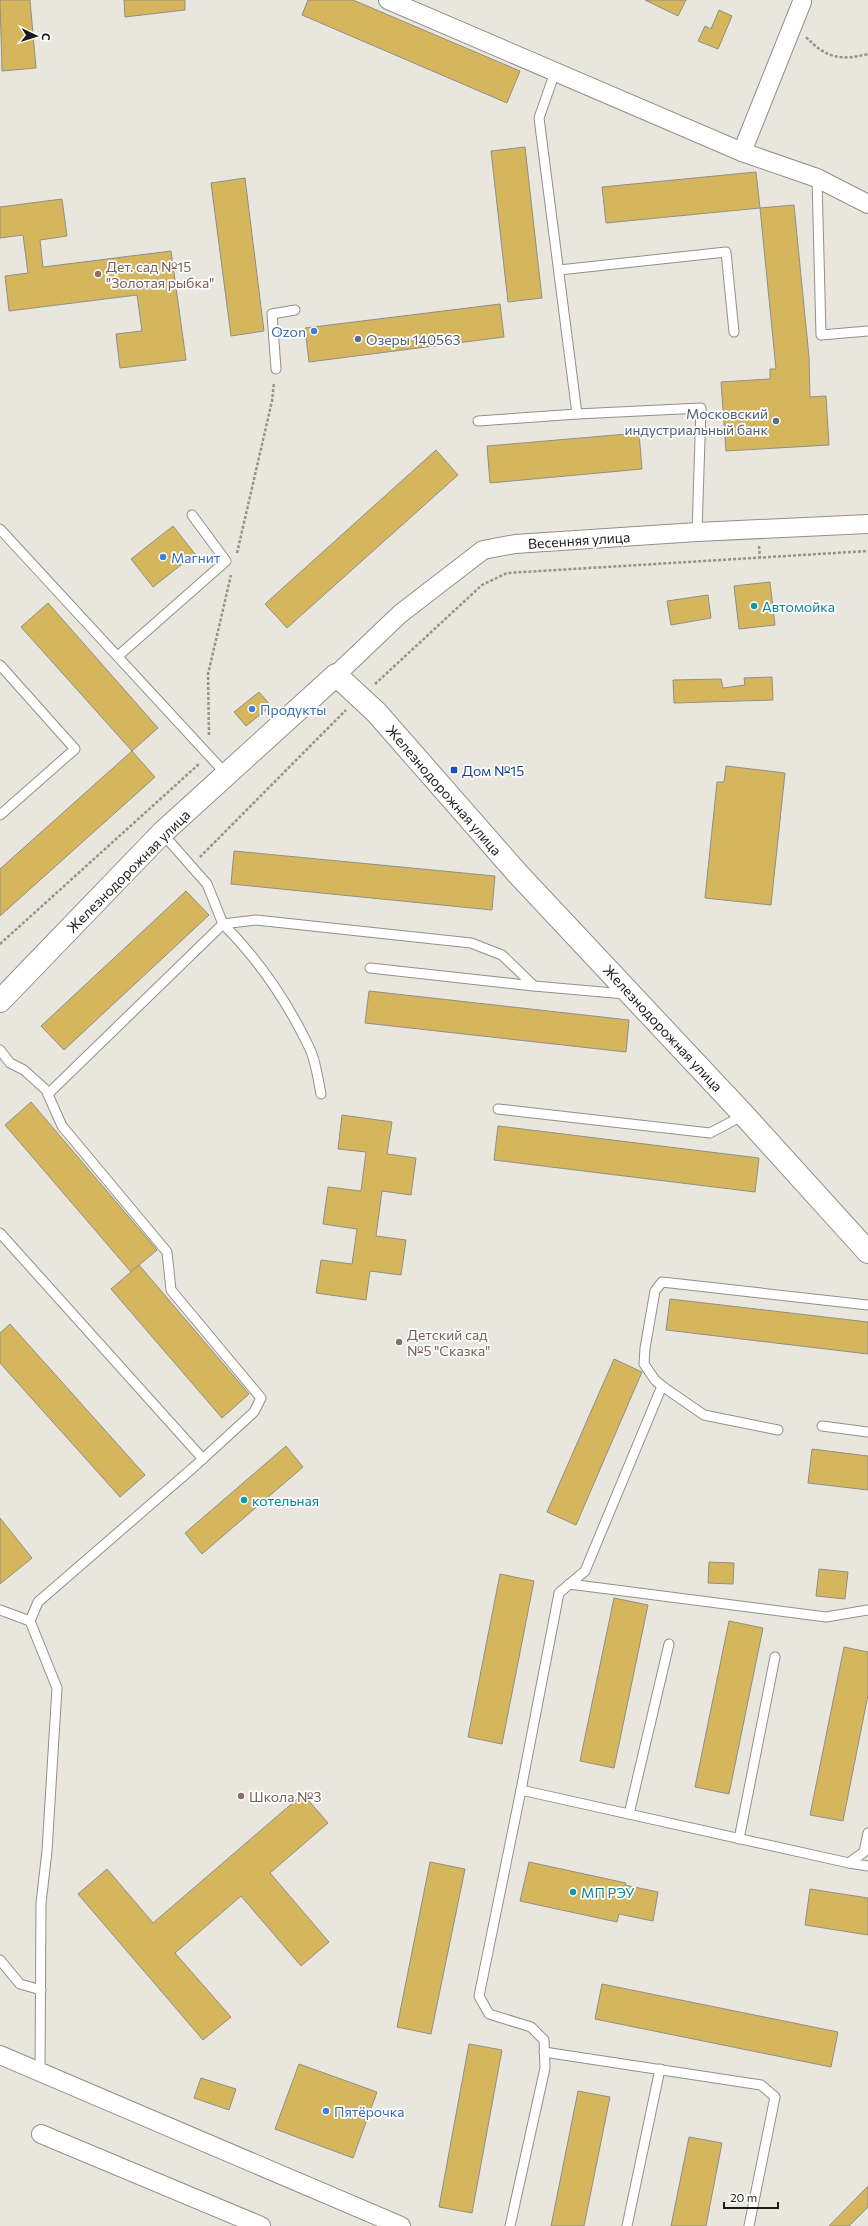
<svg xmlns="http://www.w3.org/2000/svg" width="868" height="2226" viewBox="0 0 868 2226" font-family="Commissioner,sans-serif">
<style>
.building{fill:#d5b65c;stroke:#918f87}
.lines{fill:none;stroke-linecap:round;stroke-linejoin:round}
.lane-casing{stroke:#929088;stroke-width:11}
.street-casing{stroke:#929088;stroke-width:20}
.secondary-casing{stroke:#929088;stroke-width:24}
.path{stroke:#94928c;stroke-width:2.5;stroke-dasharray:3 2;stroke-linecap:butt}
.lane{stroke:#fff;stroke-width:9}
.street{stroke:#fff;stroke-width:18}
.secondary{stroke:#fff;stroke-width:22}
.education-dot{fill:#8d6e63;stroke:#fff;stroke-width:1.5}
.shop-dot{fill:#3f7fe0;stroke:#fff;stroke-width:1.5}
.service-dot{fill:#5c6f8a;stroke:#fff;stroke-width:1.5}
.culture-dot{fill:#0f9aa8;stroke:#fff;stroke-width:1.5}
.transit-dot{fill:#1a4fb4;stroke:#fff;stroke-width:1.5}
.labels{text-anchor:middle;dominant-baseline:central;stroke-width:3.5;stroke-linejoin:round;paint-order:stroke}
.education-label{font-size:14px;fill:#785e54;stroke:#fff;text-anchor:start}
.shop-label{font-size:14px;fill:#366cbe;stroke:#fff;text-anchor:start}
.service-label{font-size:14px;fill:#4e5e75;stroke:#fff;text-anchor:start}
.street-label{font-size:14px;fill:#1c1b18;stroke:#fff}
.culture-label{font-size:14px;fill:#0d838f;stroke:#fff;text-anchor:start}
.transit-label{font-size:14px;fill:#164399;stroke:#fff;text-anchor:start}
</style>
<rect width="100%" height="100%" fill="#e9e6de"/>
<g class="building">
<polygon points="0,0 30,0 36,68 2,71"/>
<polygon points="124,0 185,0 185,10 125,17"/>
<polygon points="308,0 353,0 520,71 507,103 302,15"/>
<polygon points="645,0 686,0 678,16"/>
<polygon points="719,10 732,16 718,49 698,41 705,26 711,29"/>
<polygon points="525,147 542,298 508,302 491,151"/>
<polygon points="756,172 760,208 606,223 602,187"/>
<polygon points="245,178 264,331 231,336 211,183"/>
<polygon points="62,199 67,236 40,240 43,267 171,251 186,360 120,368 116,334 142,331 137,295 9,311 5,276 28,273 23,235 0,238 0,207"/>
<polygon points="794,205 809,357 810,397 826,396 829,445 726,451 721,382 770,379 770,369 776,369 760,208"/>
<polygon points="500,304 504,337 309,362 305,328"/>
<polygon points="639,433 642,469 490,483 487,446"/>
<polygon points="436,450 458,475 287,628 265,604"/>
<polygon points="173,526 195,554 153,587 131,559"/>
<polygon points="770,582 775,625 739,629 734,586"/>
<polygon points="708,595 711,618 671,625 667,601"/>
<polygon points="48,603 158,728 132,751 21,627"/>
<polygon points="772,677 773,700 674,703 673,680 721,679 723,688 745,685 744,678"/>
<polygon points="259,692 271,706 246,726 234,712"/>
<polygon points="132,751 155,777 0,916 0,869"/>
<polygon points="726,766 785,773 771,905 705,898 717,782 724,782"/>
<polygon points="234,851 495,876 492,910 231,884"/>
<polygon points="186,891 209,915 64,1050 41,1026"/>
<polygon points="369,991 629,1020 626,1052 365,1023"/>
<polygon points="31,1102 157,1250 131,1272 5,1125"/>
<polygon points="342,1115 392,1122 387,1154 416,1158 411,1195 382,1191 376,1236 406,1240 401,1275 370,1271 366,1300 316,1293 321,1260 352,1264 357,1229 323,1224 328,1187 361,1191 366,1152 338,1149"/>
<polygon points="498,1126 759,1158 755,1192 494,1160"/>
<polygon points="139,1265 249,1394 222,1418 111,1289"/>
<polygon points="670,1299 868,1322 868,1354 666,1330"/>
<polygon points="10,1324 145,1475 120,1497 0,1363 0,1333"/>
<polygon points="614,1359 642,1372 576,1525 547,1512"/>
<polygon points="286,1446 303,1467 202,1554 185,1533"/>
<polygon points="812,1449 868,1456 868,1490 808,1483"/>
<polygon points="0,1518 32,1558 0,1584"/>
<polygon points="709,1562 734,1563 733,1584 708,1583"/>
<polygon points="819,1569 848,1572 845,1599 816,1596"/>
<polygon points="500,1574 534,1581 502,1744 468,1737"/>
<polygon points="614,1598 648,1605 614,1768 580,1761"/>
<polygon points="729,1621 763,1628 729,1794 695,1787"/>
<polygon points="844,1647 868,1652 868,1695 843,1821 810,1815"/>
<polygon points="303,1794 328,1823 270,1873 329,1942 301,1966 241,1896 175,1953 231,2017 203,2040 78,1894 107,1869 153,1923"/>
<polygon points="430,1862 465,1869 431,2034 397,2027"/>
<polygon points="529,1862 626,1883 625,1885 658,1892 653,1921 619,1914 617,1922 520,1901"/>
<polygon points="810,1889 868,1898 868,1935 805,1925"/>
<polygon points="602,1984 838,2032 831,2067 595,2019"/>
<polygon points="469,2044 502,2050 472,2213 439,2207"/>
<polygon points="299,2064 377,2092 353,2158 275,2129"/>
<polygon points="201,2078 236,2089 229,2110 194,2098"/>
<polygon points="578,2091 610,2097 584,2226 551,2226"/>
<polygon points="689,2137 722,2143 706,2226 671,2226"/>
<polygon points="868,2186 868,2207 849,2226 829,2226"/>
</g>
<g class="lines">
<defs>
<g id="lane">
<polyline points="555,72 539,118 577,414 701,408 697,532"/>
<polyline points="817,178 821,335 868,331"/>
<polyline points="559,270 726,252 734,332"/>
<polyline points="276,369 272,314 295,310"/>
<polyline points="478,421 577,414"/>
<polyline points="0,529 226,774"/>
<polyline points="118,656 226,561 192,515"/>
<polyline points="0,665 75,749 0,815"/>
<polyline points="223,924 256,920 471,943 502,955 534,986 625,994"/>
<path d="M223,924C259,960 288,1003 310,1049C316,1062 318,1079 321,1094"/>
<polyline points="370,968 534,986"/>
<polyline points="0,1050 10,1063 24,1070 46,1090 62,1126 167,1252 171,1290 261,1398 254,1412 195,1466 38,1602 30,1621 57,1688 47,1851 41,1903 40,2072"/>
<polyline points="48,1094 223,924 207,884 162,833"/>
<polyline points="498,1109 710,1133 744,1115"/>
<polyline points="0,1233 203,1459"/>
<polyline points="662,1386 704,1415 778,1430"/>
<polyline points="822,1426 868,1432"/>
<polyline points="569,1584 826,1617 868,1610"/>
<polyline points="0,1610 30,1621"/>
<polyline points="521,1790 849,1863 864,1852 868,1833"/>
<polyline points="629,1814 669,1644"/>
<polyline points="739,1839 775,1657"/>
<polyline points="849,1863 868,1866"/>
<polyline points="0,1960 20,1984 41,1990"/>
<polyline points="544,2052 761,2085 775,2097 749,2226"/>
<polyline points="510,2226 545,2068 544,2040 531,2027 489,2014 479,1996 521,1790 559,1593 585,1571 662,1386 655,1380 644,1364 645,1348 655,1291 662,1282 868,1305"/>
<polyline points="627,2226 660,2069"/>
</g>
<g id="street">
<polyline points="388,0 742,152 817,178 868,204"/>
<polyline points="742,152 802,2"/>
<polyline points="336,675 400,614 483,550 515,544 697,532 868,524"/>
<polyline points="0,2055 401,2226"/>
<polyline points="41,2134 261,2226"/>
</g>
<polyline id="secondary" points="0,1001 162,833 336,675 376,712 518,874 744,1115 868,1252"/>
</defs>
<use href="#lane" class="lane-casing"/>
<use href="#street" class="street-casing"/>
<use href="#secondary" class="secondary-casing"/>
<g class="path">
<path d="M806,37C826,58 840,61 868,54"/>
<polyline points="759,546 760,558"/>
<polyline points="237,553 272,401 274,382"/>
<polyline points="375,684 482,585 507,573 868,551"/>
<polyline points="209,735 208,674 231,575"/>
<polyline points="200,857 346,710"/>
<polyline points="0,944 199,764"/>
</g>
<use href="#lane" class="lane"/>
<use href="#street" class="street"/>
<use href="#secondary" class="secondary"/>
</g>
<g class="education-dot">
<circle cx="98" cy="274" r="4"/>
<circle cx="399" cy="1342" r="4"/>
<circle cx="241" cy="1796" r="4"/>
</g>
<g class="shop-dot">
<circle cx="314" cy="331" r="4"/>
<circle cx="163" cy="557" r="4"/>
<circle cx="252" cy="709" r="4"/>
<circle cx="326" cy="2111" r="4"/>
</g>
<g class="service-dot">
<circle cx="358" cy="339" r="4"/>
<circle cx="776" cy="421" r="4"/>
</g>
<g class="culture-dot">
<circle cx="754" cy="606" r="4"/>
<circle cx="244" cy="1500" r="4"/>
<circle cx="573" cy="1892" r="4"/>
</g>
<rect class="transit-dot" x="450" y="766" width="8" height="8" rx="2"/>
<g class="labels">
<g class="education-label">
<text x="106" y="266">Дет. сад №15<tspan x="106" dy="16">"Золотая рыбка"</tspan></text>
<text x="407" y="1334">Детский сад<tspan x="407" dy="16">№5 "Сказка"</tspan></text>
<text x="249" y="1796">Школа №3</text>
</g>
<g class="shop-label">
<text x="306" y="331" text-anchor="end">Ozon</text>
<text x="171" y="557">Магнит</text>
<text x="260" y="709">Продукты</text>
<text x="334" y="2111">Пятёрочка</text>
</g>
<g class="service-label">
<text x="366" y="339">Озеры 140563</text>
<text x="768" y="413" text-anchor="end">Московский<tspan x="768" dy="16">индустриальный банк</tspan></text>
</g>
<g class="street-label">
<text transform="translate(579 540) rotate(-4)">Весенняя улица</text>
<text transform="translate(444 790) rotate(49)">Железнодорожная улица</text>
<text transform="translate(128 871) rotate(-45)">Железнодорожная улица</text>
<text transform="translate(663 1028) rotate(47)">Железнодорожная улица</text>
</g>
<g class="culture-label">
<text x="762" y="606">Автомойка</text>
<text x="252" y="1500">котельная</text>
<text x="581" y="1892">МП РЭУ</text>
</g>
<g class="transit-label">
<text x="462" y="770">Дом №15</text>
</g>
</g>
<g transform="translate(36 36) rotate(94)" stroke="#ffffff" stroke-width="3" paint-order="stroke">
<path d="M0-3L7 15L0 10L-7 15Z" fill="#1c1b18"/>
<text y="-6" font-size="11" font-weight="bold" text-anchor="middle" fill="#1c1b18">С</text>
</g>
<path d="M724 2202v6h54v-6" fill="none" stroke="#1c1b18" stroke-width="2"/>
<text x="730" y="2202" font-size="12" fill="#1c1b18" stroke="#ffffff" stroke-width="3" paint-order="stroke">20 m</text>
</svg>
